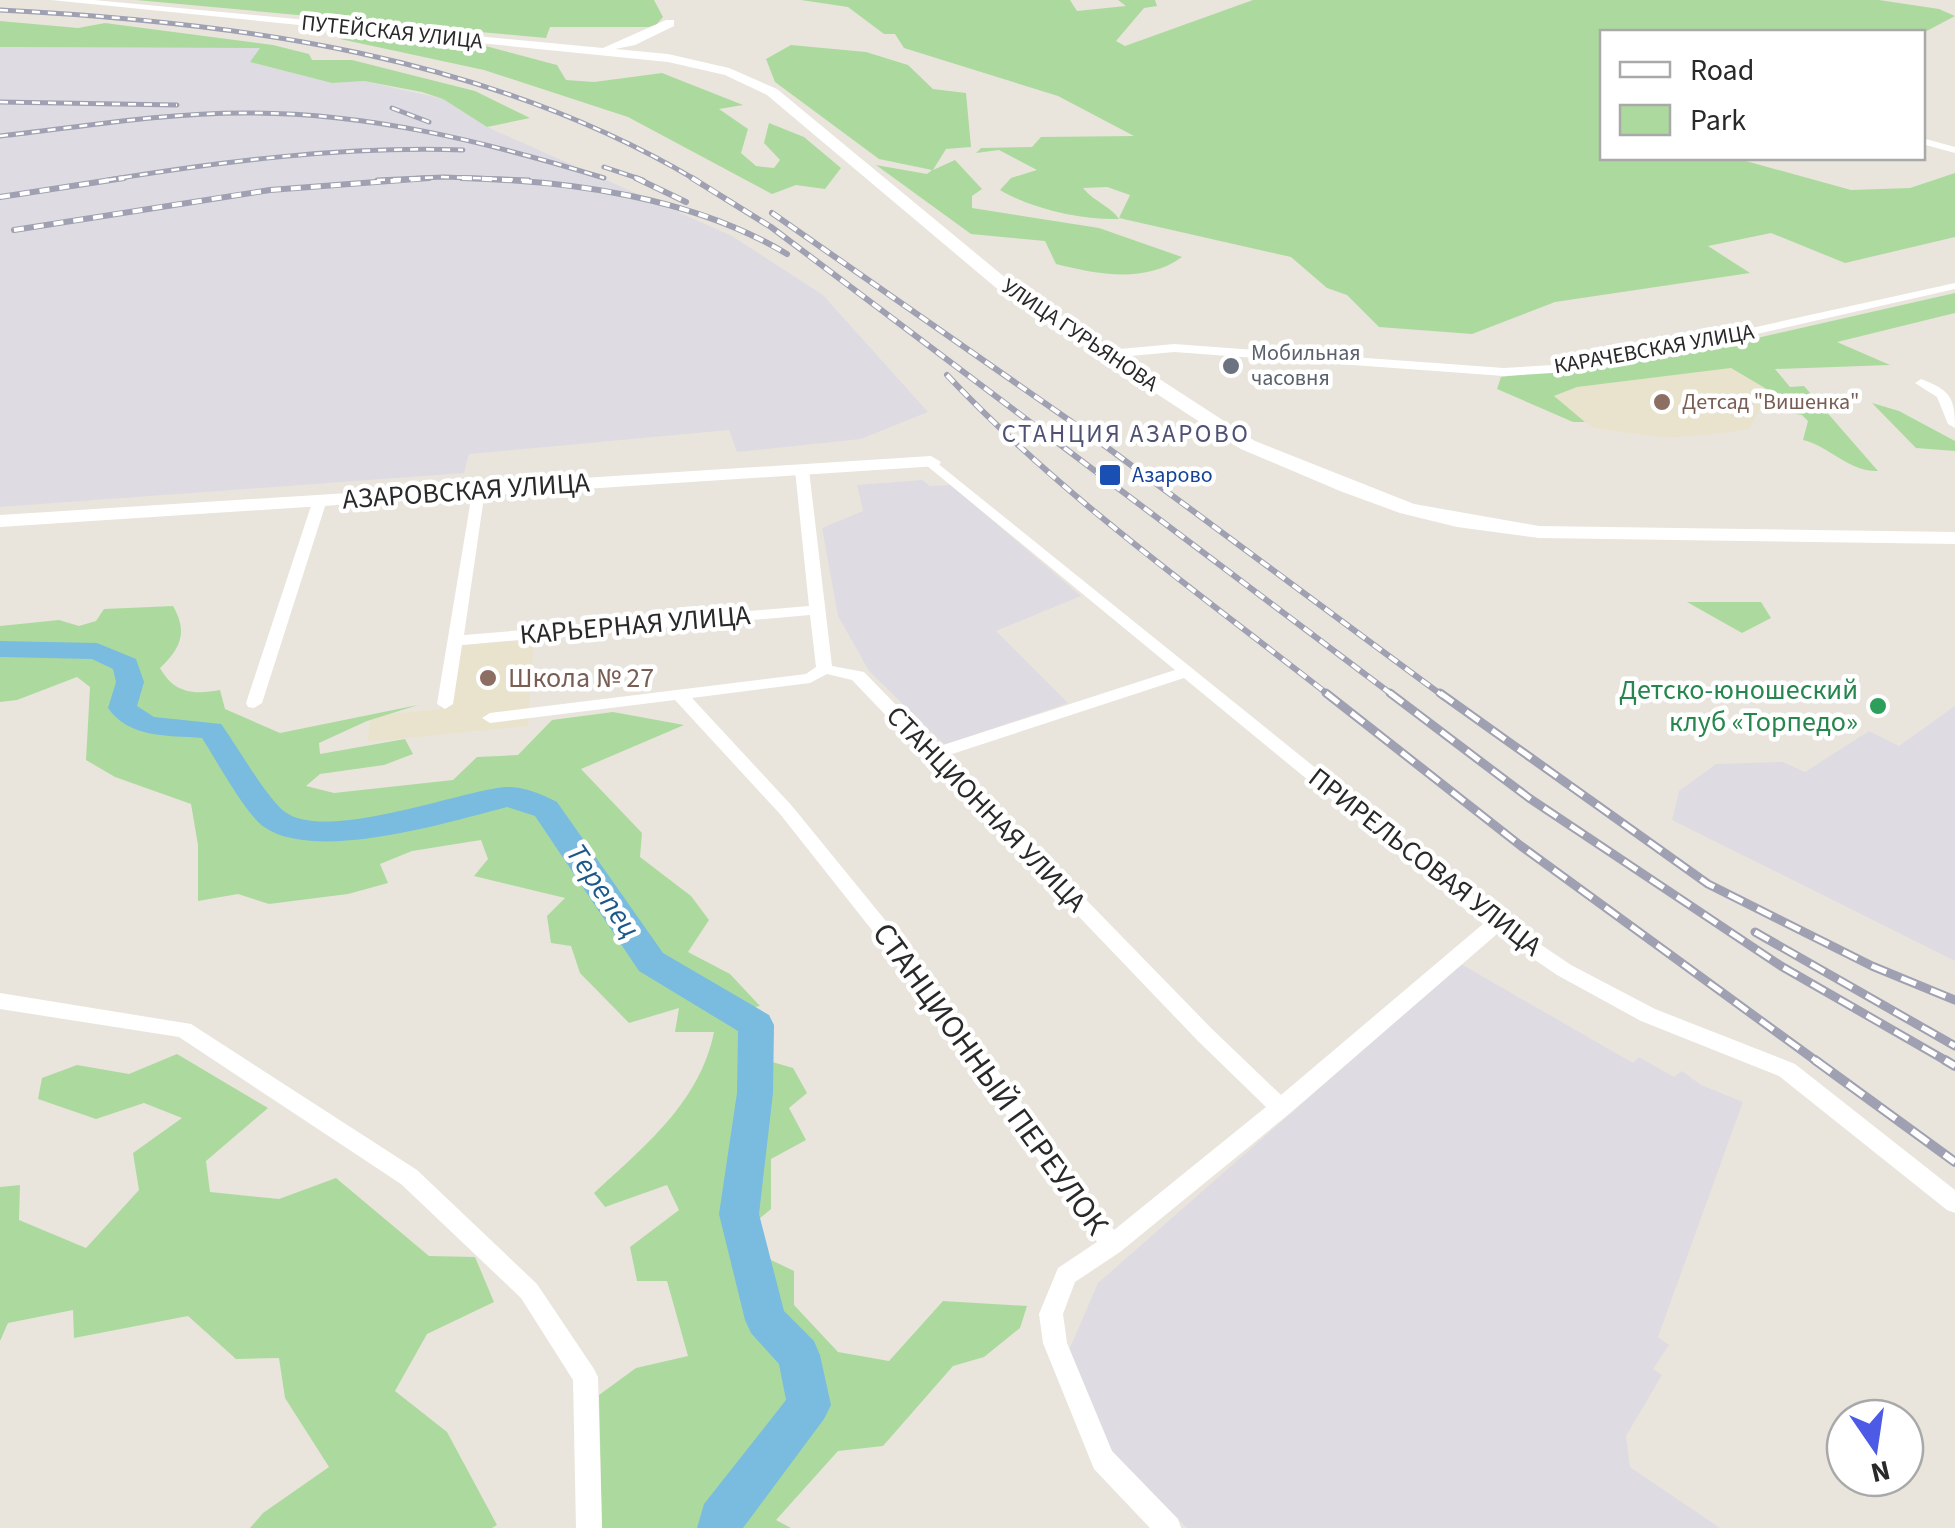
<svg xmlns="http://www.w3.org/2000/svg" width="1955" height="1528" viewBox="0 0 1955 1528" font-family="'Source Sans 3',sans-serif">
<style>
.industrial{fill:#dedce2}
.education{fill:#e9e3cd}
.green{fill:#acda9e}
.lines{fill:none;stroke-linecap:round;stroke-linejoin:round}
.river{fill:#7abbe0;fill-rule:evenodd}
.street{fill:#fff;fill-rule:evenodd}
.secondary{fill:#fff;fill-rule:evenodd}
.rail-far3-casing{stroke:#9fa0b1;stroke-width:5}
.rail-far2-casing{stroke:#9fa0b1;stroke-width:6}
.rail-far1-casing{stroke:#9fa0b1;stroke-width:9}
.rail-casing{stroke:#9fa0b1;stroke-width:10}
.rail-far3{stroke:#fff;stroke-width:2.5;stroke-dasharray:8;stroke-linecap:butt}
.rail-far2{stroke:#fff;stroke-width:4;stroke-dasharray:10;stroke-linecap:butt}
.rail-far1{stroke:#fff;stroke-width:5;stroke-dasharray:16;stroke-linecap:butt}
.rail{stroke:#fff;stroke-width:6;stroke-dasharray:20;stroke-linecap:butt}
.worship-dot{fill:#6b7280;stroke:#fff;stroke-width:4}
.education-dot{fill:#8d6e63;stroke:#fff;stroke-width:4}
.transit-dot{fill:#1a4fb4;stroke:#fff;stroke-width:4}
.leisure-dot{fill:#2e9e5b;stroke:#fff;stroke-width:4}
.labels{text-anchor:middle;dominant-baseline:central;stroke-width:9;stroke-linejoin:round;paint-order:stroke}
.far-street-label{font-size:22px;fill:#292929;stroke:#fff}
.far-worship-label{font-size:22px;fill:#5b616d;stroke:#fff;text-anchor:start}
.far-education-label{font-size:22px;fill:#785e54;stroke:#fff;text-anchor:start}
.far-transit-label{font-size:22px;fill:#164399;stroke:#fff;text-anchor:start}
.far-neighbourhood-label{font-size:25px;letter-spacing:2.5px;fill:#4e5174;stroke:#fff}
.street-label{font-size:28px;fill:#292929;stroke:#fff}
.education-label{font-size:28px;fill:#785e54;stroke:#fff;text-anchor:start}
.leisure-label{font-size:28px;fill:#27864d;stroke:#fff;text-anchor:end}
.water-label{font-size:30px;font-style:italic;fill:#1c598a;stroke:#fff}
.near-street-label{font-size:32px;fill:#292929;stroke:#fff}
</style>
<rect width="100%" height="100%" fill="#e9e5dc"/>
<g class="industrial">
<polygon points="0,47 261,48 251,62 332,83 364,81 443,99 487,127 732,236 823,295 928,412 861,439 737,452 729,430 469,454 464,473 0,507"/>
<polygon points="922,480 930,486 951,485 1081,596 996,631 1068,703 945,745 869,671 838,616 822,528 863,511 857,485"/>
<polygon points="1955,706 1955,961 1672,820 1679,791 1716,764 1783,762 1805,772 1869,731 1899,746"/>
<polygon points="1461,964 1633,1063 1639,1057 1674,1077 1682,1071 1701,1085 1743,1102 1658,1337 1669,1345 1653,1369 1662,1375 1626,1436 1630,1467 1720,1528 1187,1528 1111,1453 1069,1350 1098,1283"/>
</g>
<g class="education">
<polygon points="1731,368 1770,391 1749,429 1725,433 1667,438 1593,428 1553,397 1577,387"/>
<polygon points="534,639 528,726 367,742 371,716 440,709 448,647"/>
</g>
<g class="green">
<polygon points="136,0 654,0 663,17 656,25 649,27 550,27 546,38"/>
<path d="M801,0H1070L1077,11L1126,6L1118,0H1155L1157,6L1144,8L1116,41L1125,46L1253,0H1879L1939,9L1955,16L1923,33L1602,32V158H1735L1851,190L1910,188L1955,173V237L1845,263L1771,233L1708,246L1750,273L1555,302L1472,334L1379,327L1347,295L1327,288L1291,257L1119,218L1130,195L1107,187L1083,188C1094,202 1111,206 1119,219C1082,220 1032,209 1000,190L1011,178L1037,170L999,150L976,153L981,148L1032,147L1041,137L1134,136L1058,96L904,48L895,34H884L848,7Z"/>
<polygon points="0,21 78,28 105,23 273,45 309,54 312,60 352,60 475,91 530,118 487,127 443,99 422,92 364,81 332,83 250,62 260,48 0,47"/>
<polygon points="367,34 478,44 557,65 566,80 594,82 662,73 743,105 719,109 748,129 741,153 756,166 774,168 780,160 764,143 769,123 804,137 841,168 825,189 796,185 772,194 628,117 484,70 340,39"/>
<path d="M791,45L866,52L908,65L933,89L966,93L971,147L946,149L933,170L955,160L982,189L972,196V208L1099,228L1182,257C1145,284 1096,274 1056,264L1045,241L971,234L876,165L927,174L932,170L879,159L775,82L766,59Z"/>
<path d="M1955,293V313L1837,342L1890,365L1775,369L1790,387L1804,386L1878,471C1849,472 1829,446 1803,440L1808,421L1802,415L1760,408L1770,391L1731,368L1577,387L1554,396L1585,422H1573L1497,389L1501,377L1678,356Z"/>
<polygon points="1872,403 1899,411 1955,441 1955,451 1916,448"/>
<polygon points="1687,602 1761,602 1771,618 1742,633"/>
<path d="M173,606C188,632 181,648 160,668C174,693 193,695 220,690L225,709L280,733L418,705L367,721L319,743L320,754L405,739L413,754L384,765L320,774L306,786L334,793L453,780L477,757L518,755L552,720L613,712L684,725L581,769L642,833L640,857L691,896L709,920L688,952L730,974L760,1006L721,1013L742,1030V1053L793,1068L807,1093L789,1108L806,1140L771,1159V1209L759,1219L769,1259L794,1271V1305L838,1352L889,1361L943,1301L1027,1306L1020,1328L984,1357L953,1366L883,1446L838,1451L776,1520L791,1528H602L599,1395L636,1368L688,1356L667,1281H637L630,1247L679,1210L667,1185L605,1207L594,1193C644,1147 700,1102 714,1032H675L679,1008L629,1023L580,973L571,946L551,943L547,916L565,898L474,876L488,859L481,840L412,851L380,864L388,883L348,894L269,904L238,894L198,901V845L191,804L115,777L86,760L90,687L77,677L17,700L0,702V626L59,620L79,626L96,621L104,609Z"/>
<polygon points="177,1054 268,1108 206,1161 210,1192 279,1199 336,1178 429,1256 475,1257 494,1302 427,1334 395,1391 447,1432 497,1525 492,1528 250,1528 263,1513 329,1467 285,1398 279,1358 236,1359 188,1316 74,1338 73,1310 8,1323 0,1341 0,1187 20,1185 19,1220 86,1248 139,1190 133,1153 182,1118 144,1103 96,1119 38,1099 42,1078 77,1065 129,1074"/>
</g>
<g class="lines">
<path class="river" d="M0,641L97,643L136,659L144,682L137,706L154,717L221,724C236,744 267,799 285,812C326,842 457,792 505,787C523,786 542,794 557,802L663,953L769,1015L774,1025L773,1093L759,1214L784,1311L814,1341L820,1355L831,1405L824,1419L743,1528H697L704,1504L786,1400L779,1364L751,1333L745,1320L719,1214L737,1093L738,1031L639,971L535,816L507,807C449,822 316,863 264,827C246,815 215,758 202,738C167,735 130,739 108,708L116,682L113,669L92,659L0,657Z"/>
<g class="street">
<polygon points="1922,138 1955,147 1955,153 1922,144"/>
<polygon points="1955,283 1955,289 1638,361 1568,372 1504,376 1174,352 1109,358 1103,354 1109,350 1174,344 1504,368 1568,364 1638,353"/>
<path d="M1921,379C1950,390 1955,397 1955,428L1948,424L1937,397L1915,383Z"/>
<path d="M931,458L1503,919L1571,965L1655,1009L1795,1064L1955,1190V1213L1947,1210L1779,1076L1641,1021L1557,975L1497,934L1289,1114L1120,1252L1075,1282L1063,1314L1067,1343L1112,1451L1178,1519L1181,1528H1150L1094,1469L1043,1343L1039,1314L1058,1268L1097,1242L898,963L780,814L675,700L490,723L482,718L490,713L806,674L816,667L810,615L462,645L453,704L445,709L437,704L473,487L478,486L485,490L464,635L809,606L795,470L802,466L809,470L832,666L864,672L937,747L1175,670L926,465L924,462ZM827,674L852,680L1198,1041L1266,1107L1114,1230L912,953L792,806L692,698L810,683ZM1184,678L1483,924L1281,1095L1212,1029L946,756Z"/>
<polygon points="320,496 327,500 262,703 254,708 248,707 246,703 313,500"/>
<polygon points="0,993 191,1024 417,1170 537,1284 594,1369 598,1377 602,1528 576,1528 573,1380 521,1298 401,1184 179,1037 0,1009"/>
</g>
<g class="secondary">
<polygon points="51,0 94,0 603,48 666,20 674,20 674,26 635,45 615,49 668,54 729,68 777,89 1013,284 1255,441 1414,504 1539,526 1955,532 1955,544 1539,538 1457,527 1400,513 1340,491 1241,449 1001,292 767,95 725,75 668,62"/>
<polygon points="931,456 941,462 938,466 0,527 0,515"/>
</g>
<defs>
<g id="rail-far3">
<path d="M0,10C240,22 486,56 696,180"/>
<polyline points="0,102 177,105"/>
<polyline points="392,108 429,122"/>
<path d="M0,136C81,127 162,113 244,113C367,112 487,142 604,178"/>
<polyline points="604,167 643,180"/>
<path d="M108,180C226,161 343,146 463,150"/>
<polyline points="377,180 443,177 529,180"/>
</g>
<g id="rail-far2">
<path d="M462,178C571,181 692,197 787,254"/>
<polyline points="636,178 686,202"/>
<polyline points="692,178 771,227 1394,696"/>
<polyline points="0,197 124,178"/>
<polyline points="772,213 1089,434 1443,696"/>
<polyline points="14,230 270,190 429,178"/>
<path d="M947,375C1061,496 1199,593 1330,696"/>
</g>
<g id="rail-far1">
<polyline points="1326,693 1521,846 1819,1063"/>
<polyline points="1390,693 1529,798 1781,966 1950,1063"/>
<polyline points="1440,693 1708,884 1872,966 1955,1000"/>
<polyline points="1755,932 1955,1046"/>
</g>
<g id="rail">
<polyline points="1815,1060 1955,1162"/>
<polyline points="1945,1060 1955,1066"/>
</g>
</defs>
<use href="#rail-far3" class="rail-far3-casing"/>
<use href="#rail-far2" class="rail-far2-casing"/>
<use href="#rail-far1" class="rail-far1-casing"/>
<use href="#rail" class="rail-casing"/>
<use href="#rail-far3" class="rail-far3"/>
<use href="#rail-far2" class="rail-far2"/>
<use href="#rail-far1" class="rail-far1"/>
<use href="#rail" class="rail"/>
</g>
<circle class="worship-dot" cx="1231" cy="366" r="10"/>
<g class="education-dot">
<circle cx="1662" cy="402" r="10"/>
<circle cx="488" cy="678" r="10"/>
</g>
<rect class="transit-dot" x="1098" y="463" width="24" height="24" rx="5"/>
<circle class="leisure-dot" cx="1878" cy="706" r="10"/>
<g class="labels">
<g class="far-street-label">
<text transform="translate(392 32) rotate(6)">ПУТЕЙСКАЯ УЛИЦА</text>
<text transform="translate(1080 335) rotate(34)">УЛИЦА ГУРЬЯНОВА</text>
<text transform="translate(1654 349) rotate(-10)">КАРАЧЕВСКАЯ УЛИЦА</text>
</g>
<g class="far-worship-label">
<text x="1251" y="353">Мобильная<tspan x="1251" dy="25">часовня</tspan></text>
</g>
<g class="far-education-label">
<text x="1682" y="402">Детсад "Вишенка"</text>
</g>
<g class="far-transit-label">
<text x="1132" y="475">Азарово</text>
</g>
<g class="far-neighbourhood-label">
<text x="1126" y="434">СТАНЦИЯ АЗАРОВО</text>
</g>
<g class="street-label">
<text transform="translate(466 491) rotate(-4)">АЗАРОВСКАЯ УЛИЦА</text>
<text transform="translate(635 625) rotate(-5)">КАРЬЕРНАЯ УЛИЦА</text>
<text transform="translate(986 809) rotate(46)">СТАНЦИОННАЯ УЛИЦА</text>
<text transform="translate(1425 862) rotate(38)">ПРИРЕЛЬСОВАЯ УЛИЦА</text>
</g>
<g class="education-label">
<text x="508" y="678">Школа № 27</text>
</g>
<g class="leisure-label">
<text x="1858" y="690">Детско-юношеский<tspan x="1858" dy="32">клуб «Торпедо»</tspan></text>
</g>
<g class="water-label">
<text transform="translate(603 891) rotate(56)">Терепец</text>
</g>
<g class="near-street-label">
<text transform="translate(990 1079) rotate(54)">СТАНЦИОННЫЙ ПЕРЕУЛОК</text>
</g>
</g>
<rect x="1600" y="30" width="325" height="130" fill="#ffffff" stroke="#a9a9a9" stroke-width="2.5"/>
<rect x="1620" y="62" width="50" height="15" fill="#ffffff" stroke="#a9a9a9" stroke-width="2.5"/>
<text x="1690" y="80" font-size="30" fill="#292929">Road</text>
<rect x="1620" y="105" width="50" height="30" fill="#acda9e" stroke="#a9a9a9" stroke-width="2.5"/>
<text x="1690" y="130" font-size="30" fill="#292929">Park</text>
<g transform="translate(1875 1448) rotate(167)"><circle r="48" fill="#ffffff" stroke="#a9a9a9" stroke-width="2.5"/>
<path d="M0-8L18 38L0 25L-18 38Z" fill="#4d5ae5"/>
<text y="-15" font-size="28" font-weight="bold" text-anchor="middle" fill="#292929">N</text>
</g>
</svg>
